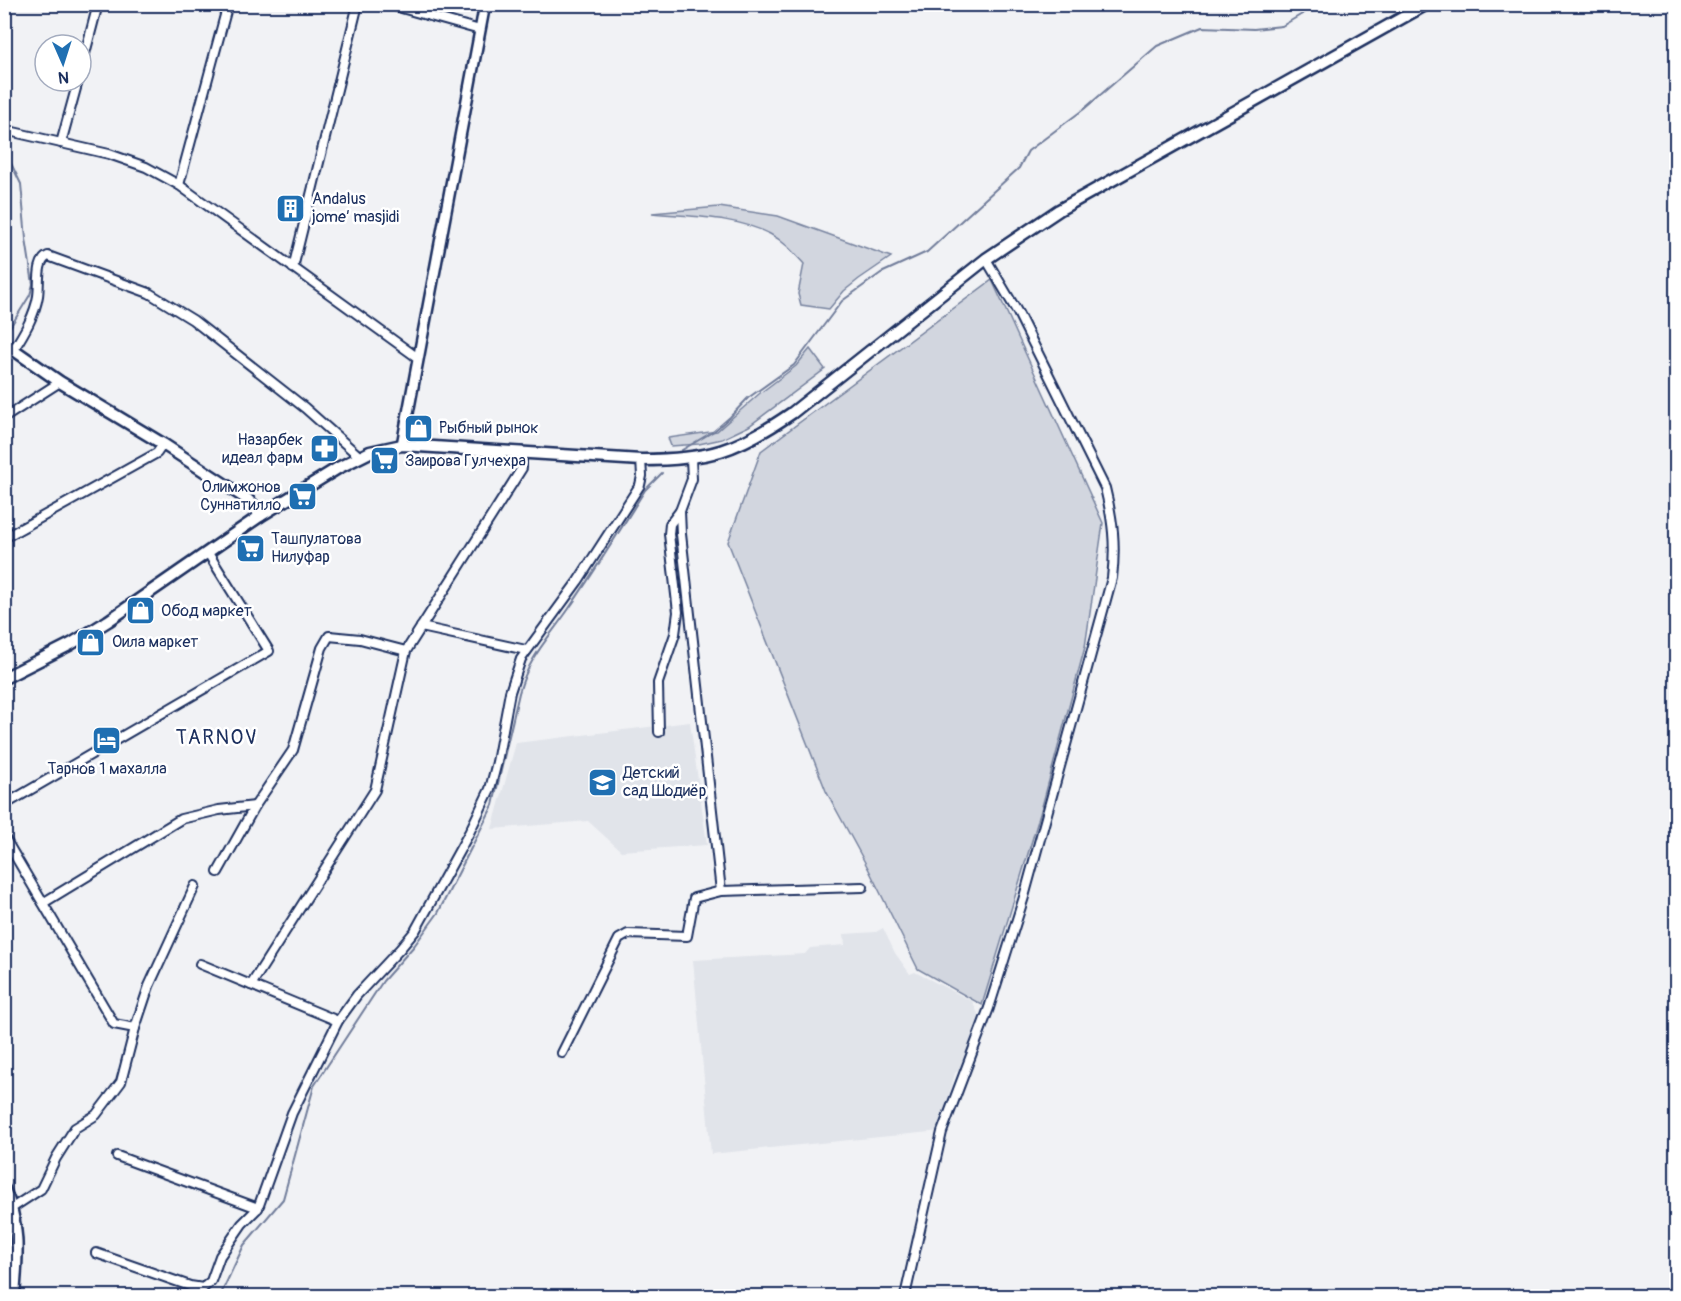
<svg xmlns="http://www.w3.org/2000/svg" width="1681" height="1301" viewBox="0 0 1681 1301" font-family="Pangolin,sans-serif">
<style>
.built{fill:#e1e4ea}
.green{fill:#d2d6df;stroke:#76829e;stroke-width:1.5}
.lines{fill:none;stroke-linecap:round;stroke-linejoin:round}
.stream{stroke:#707c9a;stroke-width:2}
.minor-casing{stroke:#1b2f5e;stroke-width:12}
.tertiary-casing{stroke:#1b2f5e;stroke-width:14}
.secondary-casing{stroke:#1b2f5e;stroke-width:15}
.minor{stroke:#fff;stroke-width:8}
.tertiary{stroke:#fff;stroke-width:9}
.secondary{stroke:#fff;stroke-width:10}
.labels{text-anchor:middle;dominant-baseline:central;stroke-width:5;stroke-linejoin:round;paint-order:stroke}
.poi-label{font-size:16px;fill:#1b2f5e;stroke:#fff;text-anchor:start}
.quarter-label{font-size:20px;letter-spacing:1.5px;fill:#1b2f5e;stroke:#fff}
</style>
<rect width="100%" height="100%" fill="#f1f2f5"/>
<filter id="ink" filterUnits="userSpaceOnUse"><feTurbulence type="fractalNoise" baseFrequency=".0167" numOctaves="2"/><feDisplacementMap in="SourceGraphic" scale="12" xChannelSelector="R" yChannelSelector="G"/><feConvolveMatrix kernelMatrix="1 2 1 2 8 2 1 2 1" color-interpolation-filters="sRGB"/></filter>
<g filter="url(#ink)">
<g class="built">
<polygon points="690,722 707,845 621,851 588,821 492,829 516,743"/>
<polygon points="883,928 895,953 910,974 915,972 972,1001 979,1016 961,1069 955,1073 940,1131 711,1154 693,960 805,954 810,948 845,945 844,934 876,932"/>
</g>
<g class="green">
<path d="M719,207L778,216L891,257L859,279L844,291L829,309L801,305L798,294L804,264C794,253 784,241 770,234C735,216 691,217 652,213Z"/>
<polygon points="992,280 1103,523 1085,647 1040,814 982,1005 918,969 868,868 826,791 728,542 761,451"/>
<polygon points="810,349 825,369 749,426 722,439 699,444 671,446 668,438 717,431 759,394 796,366"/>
</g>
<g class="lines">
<g class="stream">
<polyline points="4,149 21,184 26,239 33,284 30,295 4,337"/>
<polyline points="682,450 714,431 730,417 748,398 794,365 842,301 881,273 927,252 1019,168 1028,151 1084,109 1157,46 1202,27 1254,29 1282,26 1319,4"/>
<path d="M220,1296L244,1245L283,1199L314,1086L383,981L414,946L438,913L493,805L519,693C529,657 548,639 568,610C595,571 620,530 645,490L662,473"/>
</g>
<defs>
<g id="minor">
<polyline points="387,4 480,30"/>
<polyline points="81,69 98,4"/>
<polyline points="4,119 9,131 109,154 146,167 179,185 418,358"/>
<polyline points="61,143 78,81"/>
<polyline points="179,185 228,4"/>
<polyline points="293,268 358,4"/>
<path d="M14,349C24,333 35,315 38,296C40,284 36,261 48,256L149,293L193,320L305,408L359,456"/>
<polyline points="4,418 60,382"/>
<polyline points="691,458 692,479 680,511 681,534 721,891"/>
<polyline points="4,538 157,453 163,444"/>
<polyline points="421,627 526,650"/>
<polyline points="659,732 658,683 675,634 678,612 669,534 670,524 680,511"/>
<polyline points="4,805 269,651 208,553"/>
<polyline points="4,837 114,1024 135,1028"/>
<polyline points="218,872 255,806 293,750 322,648 329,636 360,639 406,651"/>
<polyline points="43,903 181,819 219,810 255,806"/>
<polyline points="200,964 338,1021"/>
<polyline points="251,985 375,790 406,651 522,468 522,453"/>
<polyline points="562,1053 619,939 628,934 687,936 694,898 721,891 863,887"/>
<polyline points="117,1156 258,1208"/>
<polyline points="12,1208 41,1189 56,1158 75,1128 96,1115 121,1082 135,1028 149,986 195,886"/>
<polyline points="96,1253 190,1286 203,1288 211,1281 220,1256 229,1243 242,1224 258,1208 292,1113 338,1021 357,995 400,949 415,931 469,833 490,789 497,762 510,692 521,659 578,581 640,485 642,476 641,460"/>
<polyline points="4,1261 17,1260"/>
<path d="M905,1296L942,1132L989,1008L1024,897L1112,578C1116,545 1113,520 1105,488L1018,313L986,259"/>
</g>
<polyline id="tertiary" points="402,445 485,4"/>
<g id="secondary">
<polyline points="4,343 60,382 163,444 247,499 254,506 260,516"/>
<path d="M4,678L71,644L108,621L260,516L338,468L370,452L402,445L641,460C708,460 737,451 792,413L986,259L1059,210L1427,4"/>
<path d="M4,1189C21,1227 17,1257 14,1296"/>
</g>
</defs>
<use href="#minor" class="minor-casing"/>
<use href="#tertiary" class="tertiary-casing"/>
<use href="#secondary" class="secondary-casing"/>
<use href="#minor" class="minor"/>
<use href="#tertiary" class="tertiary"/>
<use href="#secondary" class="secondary"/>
</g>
</g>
<defs>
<symbol id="building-square" viewBox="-11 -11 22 22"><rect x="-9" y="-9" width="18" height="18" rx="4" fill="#1f6fb2" stroke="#fff"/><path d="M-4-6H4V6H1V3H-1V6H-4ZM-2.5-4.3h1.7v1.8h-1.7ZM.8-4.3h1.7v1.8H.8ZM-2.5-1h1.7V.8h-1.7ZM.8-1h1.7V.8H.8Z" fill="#fff"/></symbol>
<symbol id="shop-square" viewBox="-11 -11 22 22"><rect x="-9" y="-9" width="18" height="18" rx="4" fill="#1f6fb2" stroke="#fff"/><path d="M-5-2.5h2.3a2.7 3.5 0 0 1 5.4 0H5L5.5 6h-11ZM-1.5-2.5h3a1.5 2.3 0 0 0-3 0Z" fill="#fff"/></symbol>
<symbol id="pharmacy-square" viewBox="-11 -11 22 22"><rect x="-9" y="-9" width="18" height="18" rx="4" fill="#1f6fb2" stroke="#fff"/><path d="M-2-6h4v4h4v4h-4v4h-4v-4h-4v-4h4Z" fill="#fff"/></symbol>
<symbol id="supermarket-square" viewBox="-11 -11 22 22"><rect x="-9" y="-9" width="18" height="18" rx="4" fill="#1f6fb2" stroke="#fff"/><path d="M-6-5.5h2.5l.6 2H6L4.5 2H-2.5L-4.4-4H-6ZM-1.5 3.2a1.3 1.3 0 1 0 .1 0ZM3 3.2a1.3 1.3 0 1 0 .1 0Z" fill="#fff"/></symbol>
<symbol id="hotel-square" viewBox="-11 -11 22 22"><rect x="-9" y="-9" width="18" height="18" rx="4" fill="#1f6fb2" stroke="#fff"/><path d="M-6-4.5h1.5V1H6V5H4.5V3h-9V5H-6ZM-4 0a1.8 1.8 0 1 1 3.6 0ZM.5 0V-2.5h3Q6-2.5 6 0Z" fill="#fff"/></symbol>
<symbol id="school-square" viewBox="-11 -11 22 22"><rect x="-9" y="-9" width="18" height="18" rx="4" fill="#1f6fb2" stroke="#fff"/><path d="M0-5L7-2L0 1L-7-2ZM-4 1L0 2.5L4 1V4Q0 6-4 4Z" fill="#fff"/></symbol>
</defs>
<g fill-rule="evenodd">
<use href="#building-square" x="274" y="192" width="33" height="33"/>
<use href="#shop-square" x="402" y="412" width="33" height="33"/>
<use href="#pharmacy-square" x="308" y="432" width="33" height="33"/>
<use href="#supermarket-square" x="368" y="444" width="33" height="33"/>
<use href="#supermarket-square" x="286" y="480" width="33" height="33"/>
<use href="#supermarket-square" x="234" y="532" width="33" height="33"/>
<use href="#shop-square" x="124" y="594" width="33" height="33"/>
<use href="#shop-square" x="74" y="626" width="33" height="33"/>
<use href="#hotel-square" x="90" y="724" width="33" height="33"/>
<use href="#school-square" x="586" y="766" width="33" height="33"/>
</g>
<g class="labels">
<g class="poi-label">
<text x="312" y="199">Andalus<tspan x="312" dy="18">jome’ masjidi</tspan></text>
<text x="439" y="428">Рыбный рынок</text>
<text x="303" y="440" text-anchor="end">Назарбек<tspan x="303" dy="18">идеал фарм</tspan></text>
<text x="405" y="461">Заирова Гулчехра</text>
<text x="281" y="487" text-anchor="end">Олимжонов<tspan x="281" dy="18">Суннатилло</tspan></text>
<text x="271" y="539">Ташпулатова<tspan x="271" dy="18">Нилуфар</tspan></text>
<text x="161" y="611">Обод маркет</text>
<text x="112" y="642">Оила маркет</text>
<text x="107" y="769" text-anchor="middle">Тарнов 1 махалла</text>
<text x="623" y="773">Детский<tspan x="623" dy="18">сад Шодиёр</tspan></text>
</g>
<g class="quarter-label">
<text x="217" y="737">TARNOV</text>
</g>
</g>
<rect width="1681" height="1301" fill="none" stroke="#fff" stroke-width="24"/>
<rect x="12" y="12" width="1657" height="1277" fill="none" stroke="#1b2f5e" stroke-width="2" filter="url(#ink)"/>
<g transform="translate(63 63) rotate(177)"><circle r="28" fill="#ffffff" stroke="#a4acbf" stroke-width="1.5"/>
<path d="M0-4.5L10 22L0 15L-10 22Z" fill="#1f6fb2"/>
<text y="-9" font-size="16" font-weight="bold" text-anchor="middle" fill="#1b2f5e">N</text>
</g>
</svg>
